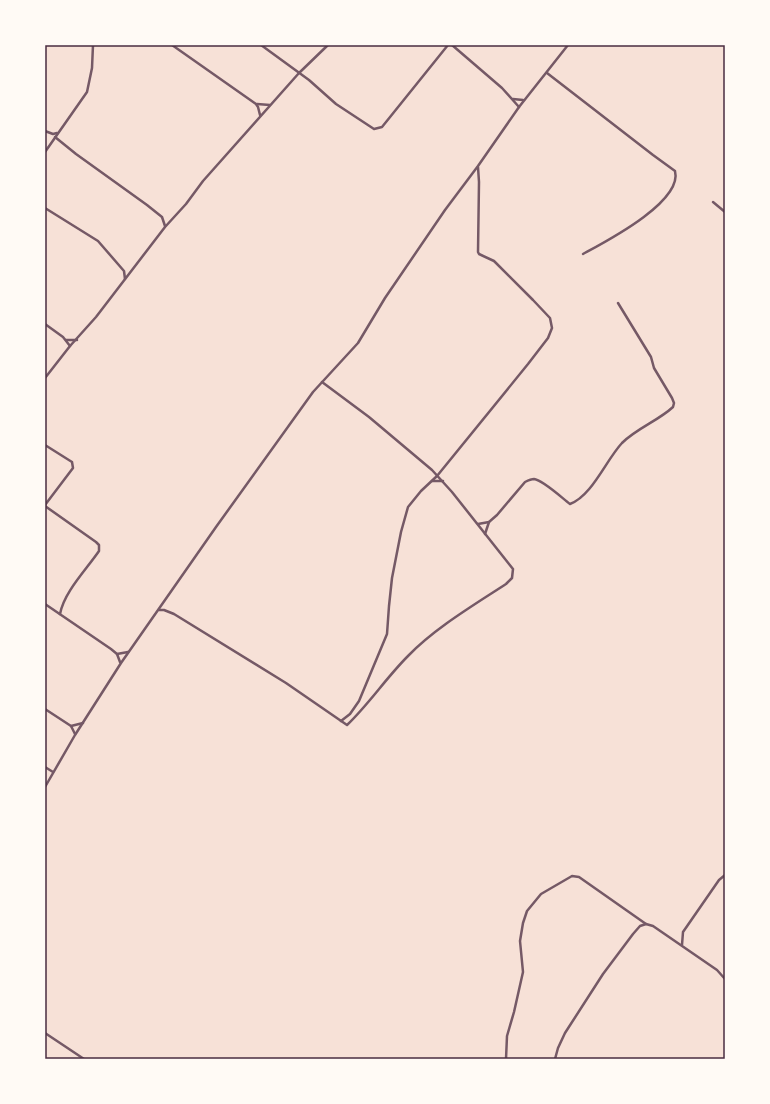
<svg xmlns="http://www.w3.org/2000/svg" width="770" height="1104" viewBox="0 0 770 1104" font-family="Mulish,sans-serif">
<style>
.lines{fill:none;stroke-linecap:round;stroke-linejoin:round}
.minor{stroke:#755966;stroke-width:2.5}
.neatline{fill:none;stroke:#4a2c40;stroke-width:1.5}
</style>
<rect width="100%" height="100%" fill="#f7e1d7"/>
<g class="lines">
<g class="minor">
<polyline points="172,45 256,104 258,107 260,115"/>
<polyline points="261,45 309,80 336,104 374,129 382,127 448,45"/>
<polyline points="452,45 502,88 519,107"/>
<path d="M547,73L653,155L675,171C683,202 605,242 583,254"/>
<polyline points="513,99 523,100"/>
<polyline points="257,104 270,105"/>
<polyline points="45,131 53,134 57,133"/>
<polyline points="55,137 76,154 147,205 162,217 165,226"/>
<polyline points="45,152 87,92 92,68 93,45"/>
<polyline points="713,202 725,212"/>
<polyline points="45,208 98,241 124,271 125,279"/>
<polyline points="45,324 63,337 70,346"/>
<polyline points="66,340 77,340"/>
<polyline points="45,378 70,346 96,317 165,227 186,204 203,181 299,73 328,45"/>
<polyline points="45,445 72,462 73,468 45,505"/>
<polyline points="432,481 443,481"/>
<path d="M45,506L96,542L99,545V551C86,570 64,592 60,614"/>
<path d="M478,524L489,522L497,515L525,482C527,481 531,479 534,479C543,480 562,498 570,504C592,496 606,460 622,443C637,428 658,421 673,407L674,403L672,398L654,368L651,357L618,303"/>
<polyline points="485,534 489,522"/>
<polyline points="45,604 111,649 117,654 120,662"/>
<path d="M159,610H164L174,614L286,683L347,725C369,704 386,678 408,656C435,628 474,605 506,584L512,578L513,569L452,492L432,470L369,417L322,382"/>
<polyline points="117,654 128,652"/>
<polyline points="45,709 71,726 75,734"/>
<polyline points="341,721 350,714 359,701 387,634 389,606 392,578 401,532 408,507 421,491 437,476 528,364 548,338 552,328 550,318 533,300 494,261 479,254 478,252 479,182 478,167"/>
<polyline points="71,726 83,723"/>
<polyline points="45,767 53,772"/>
<polyline points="45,787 75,735 121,663 216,527 313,392 358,343 385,298 445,210 478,166 519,107 568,45"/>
<polyline points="682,945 683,932 719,880 725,875"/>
<polyline points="45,1033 84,1059"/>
<polyline points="506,1059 507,1036 514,1012 523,972 520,941 523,923 527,911 541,894 572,876 579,877 646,924"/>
<polyline points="555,1059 558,1048 565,1033 603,974 633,934 640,926 646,924 653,926 717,970 725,979"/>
</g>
</g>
<rect width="770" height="1104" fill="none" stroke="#fffaf5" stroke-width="92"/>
<rect x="46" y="46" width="678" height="1012" class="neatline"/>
</svg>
